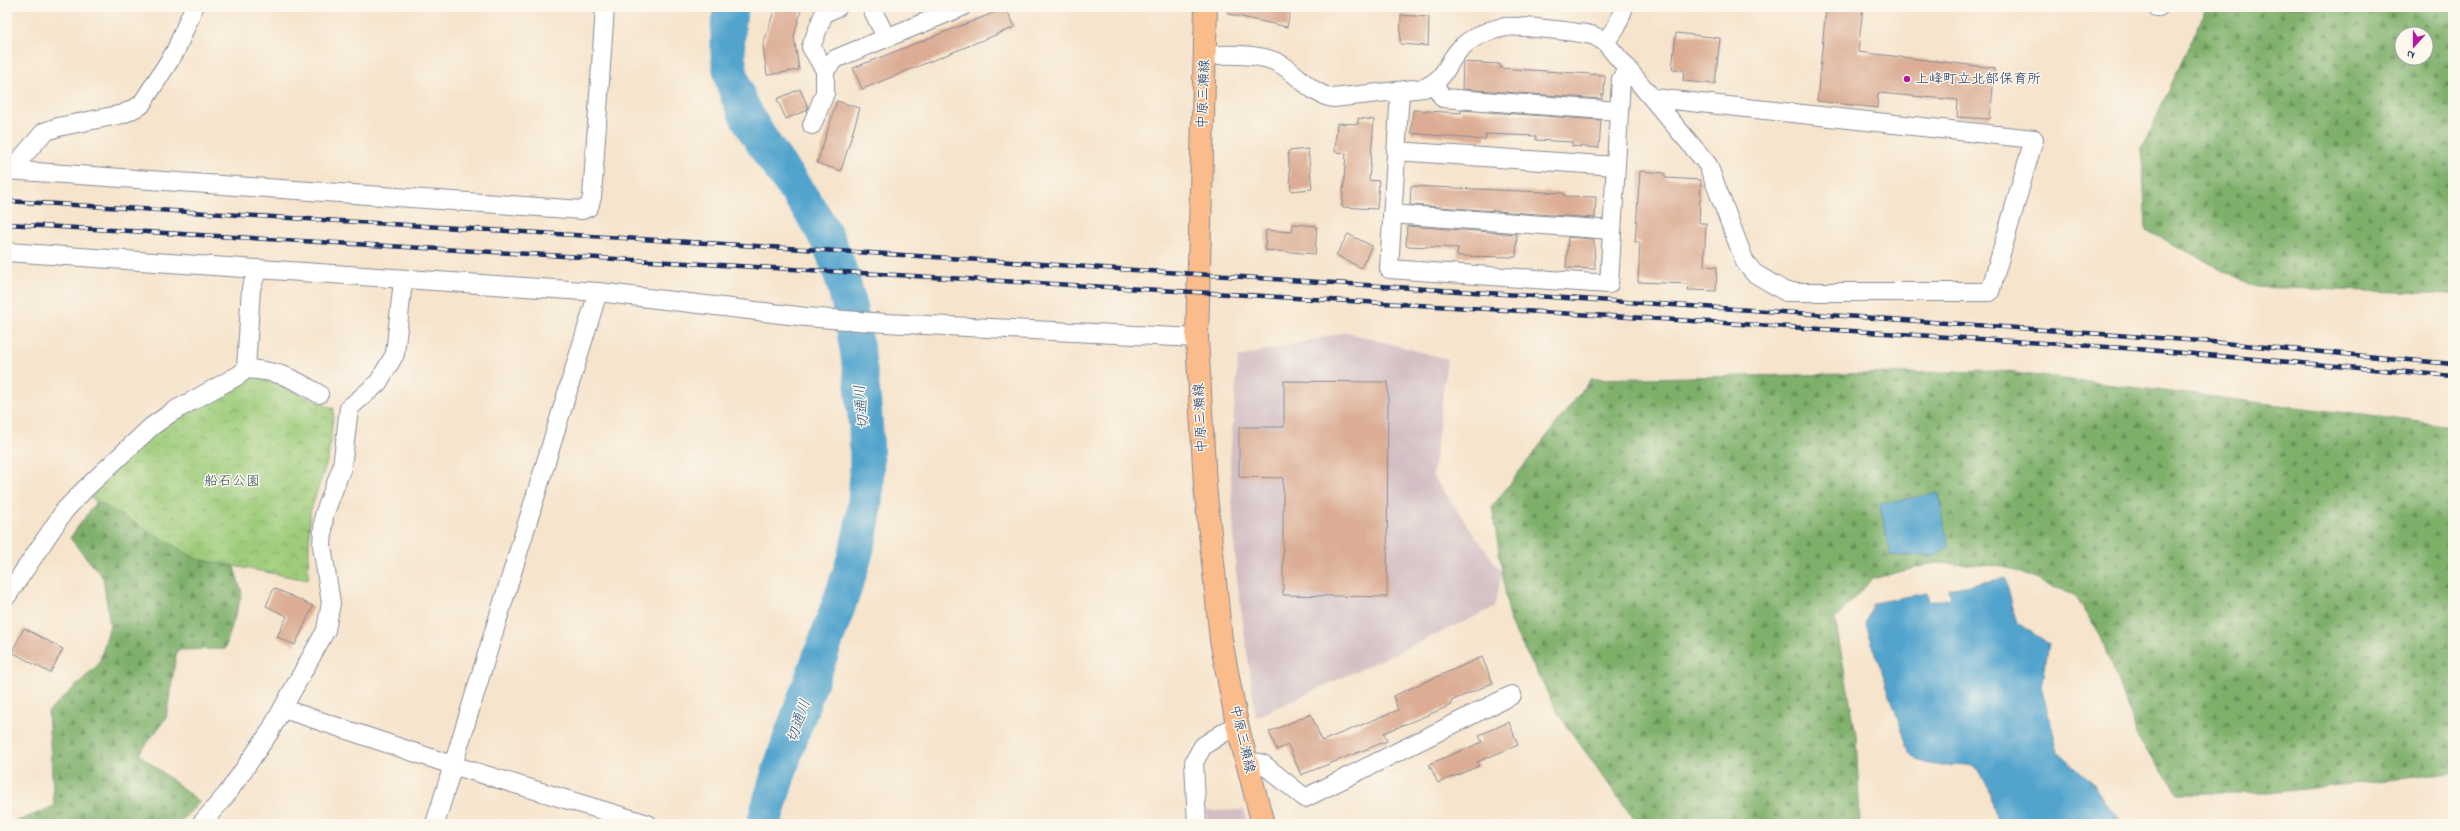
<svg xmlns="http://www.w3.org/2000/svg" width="2460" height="831" viewBox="0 0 2460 831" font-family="'Indie Flower','Klee One',sans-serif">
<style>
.industrial{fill:#d2bec3}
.forest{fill:url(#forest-firs);stroke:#4d7064;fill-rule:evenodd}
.park{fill:url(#park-crowns);stroke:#5d7e6c}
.water{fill:#52a4cd;stroke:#366a96}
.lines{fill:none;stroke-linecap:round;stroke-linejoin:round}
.river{stroke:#52a4cd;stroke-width:35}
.building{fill:#dcad94}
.street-casing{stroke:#888a95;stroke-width:20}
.primary-casing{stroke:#888a95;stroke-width:24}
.street{stroke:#fff;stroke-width:18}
.primary{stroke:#fabc8b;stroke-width:22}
.rail-casing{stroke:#1b2f5e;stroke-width:4.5}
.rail{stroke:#fbf7ec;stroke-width:3;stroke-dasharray:9;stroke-linecap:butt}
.poi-dot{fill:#b5179e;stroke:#fbf7ec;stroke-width:1.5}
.labels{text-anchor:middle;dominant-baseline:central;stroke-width:3;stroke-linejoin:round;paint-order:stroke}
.poi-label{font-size:14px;fill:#1b2f5e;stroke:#fbf7ec;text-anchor:start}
.street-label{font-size:14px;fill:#1b2f5e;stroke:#fbf7ec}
.park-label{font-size:14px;fill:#3c5665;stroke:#fbf7ec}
.water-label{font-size:15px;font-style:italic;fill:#2e5885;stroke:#fbf7ec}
</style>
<defs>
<pattern id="forest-firs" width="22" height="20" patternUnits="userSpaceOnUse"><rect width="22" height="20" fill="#7fb06a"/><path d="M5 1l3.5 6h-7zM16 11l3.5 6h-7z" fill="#67905a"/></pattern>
<pattern id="park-crowns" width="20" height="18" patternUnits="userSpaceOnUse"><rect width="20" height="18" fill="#9fcc7a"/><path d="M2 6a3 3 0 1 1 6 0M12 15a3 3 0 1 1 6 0" fill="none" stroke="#81a667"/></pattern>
</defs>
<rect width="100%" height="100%" fill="#fbf7ec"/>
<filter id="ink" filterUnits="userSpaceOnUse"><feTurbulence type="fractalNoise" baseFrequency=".025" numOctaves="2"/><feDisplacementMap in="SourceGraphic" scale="8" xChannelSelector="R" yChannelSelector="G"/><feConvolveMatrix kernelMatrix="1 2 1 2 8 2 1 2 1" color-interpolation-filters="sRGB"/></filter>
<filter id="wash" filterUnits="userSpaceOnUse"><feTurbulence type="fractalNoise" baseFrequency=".012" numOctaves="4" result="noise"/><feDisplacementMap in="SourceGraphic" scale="16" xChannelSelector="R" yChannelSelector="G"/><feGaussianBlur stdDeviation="0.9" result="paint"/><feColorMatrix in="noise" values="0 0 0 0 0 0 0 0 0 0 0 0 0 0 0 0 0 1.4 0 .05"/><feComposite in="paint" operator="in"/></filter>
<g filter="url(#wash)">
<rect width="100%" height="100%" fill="#f6e4cc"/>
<g class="industrial">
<polygon points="1346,332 1447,359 1433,476 1502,573 1494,608 1256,717 1236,572 1230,461 1238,357"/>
<polygon points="1244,810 1248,824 1208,824 1207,811"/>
</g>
<g class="forest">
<path d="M2207,7H2453V294L2256,287L2146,230L2142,148ZM2402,34H2426V58H2402Z"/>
<polygon points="1998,371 2453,426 2453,773 2268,793 2178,793 2141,743 2101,637 2076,596 2004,566 1934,563 1872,579 1835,619 1856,734 1860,824 1643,824 1630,814 1559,715 1510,622 1492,507 1591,379"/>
<polygon points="104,491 217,513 242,593 225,649 177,650 166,718 139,754 200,802 178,824 11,824 54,806 48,712 99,664 110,625 103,578 70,538"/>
</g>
<polygon class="park" points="252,373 334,409 328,459 310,512 308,580 197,559 88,496 161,425"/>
<g class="water">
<polygon points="1938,493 1949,547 1936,555 1891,556 1880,504"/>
<path d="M2005,578L2017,623L2048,643L2041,687L2058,751L2093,783L2121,824H1998L1988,787L1976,767C1950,759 1934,774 1910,754L1866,625L1873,603L1927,593L1929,602L1951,598L1949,589Z"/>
</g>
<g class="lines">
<path class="river" d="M732,7C728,17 728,27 728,37C723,109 782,163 817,221C834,249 844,278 850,310C864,382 876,476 857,548C851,572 842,595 834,618C810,686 782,754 764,824"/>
</g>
<g id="blocks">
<g class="building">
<polygon points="775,7 802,7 794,36 799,70 767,75 763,46"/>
<polygon points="1229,7 1291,7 1287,27 1228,14"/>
<polygon points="1826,7 1863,7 1858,52 1995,68 1990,119 1957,117 1958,100 1878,93 1877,108 1817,101"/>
<polygon points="1006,8 1015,27 862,89 853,68"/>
<polygon points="1401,15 1429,17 1428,46 1400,44"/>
<polygon points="1676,33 1720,38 1715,84 1683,81 1684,70 1672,69"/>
<polygon points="1463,62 1500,64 1500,68 1605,75 1604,95 1602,94 1602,99 1462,89"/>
<polygon points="800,89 808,107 807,110 786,119 777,99"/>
<polygon points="837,101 860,108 841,171 817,163"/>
<polygon points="1413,110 1461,113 1461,110 1601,120 1599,148 1572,146 1572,142 1536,140 1536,136 1486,134 1485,140 1411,133"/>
<polygon points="1358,118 1374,120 1369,180 1379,181 1377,209 1342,207 1346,153 1335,152 1337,123 1358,124"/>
<polygon points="1308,149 1312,189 1291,191 1288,151"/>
<polygon points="1640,171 1665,173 1665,178 1701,180 1699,223 1706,223 1704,266 1717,267 1716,291 1688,290 1689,284 1638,282 1640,242 1635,242"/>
<polygon points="1411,186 1564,193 1564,196 1596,197 1595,218 1410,205"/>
<polygon points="1293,224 1317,226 1315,254 1265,250 1266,230 1292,232"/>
<polygon points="1407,226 1517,234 1516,257 1457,256 1458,248 1406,246"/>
<polygon points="1348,234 1372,246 1361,268 1336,255"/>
<polygon points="1568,237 1594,239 1595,269 1566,268"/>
<polygon points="1284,381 1388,382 1387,597 1283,595 1283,478 1239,477 1239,427 1284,427"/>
<polygon points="274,588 313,606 295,645 277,637 287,616 266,606"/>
<polygon points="24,628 63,649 50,673 12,652"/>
<polygon points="1482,657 1493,683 1451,701 1452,705 1384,733 1387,741 1301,775 1288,745 1277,750 1269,732 1311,714 1322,741 1398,710 1393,696"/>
<polygon points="1509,722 1518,745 1477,762 1479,766 1438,783 1429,764 1482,742 1479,735"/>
</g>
</g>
</g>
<g filter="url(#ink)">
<use href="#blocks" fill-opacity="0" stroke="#888a95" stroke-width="1"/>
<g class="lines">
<defs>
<g id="street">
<polyline points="871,7 886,37"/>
<polyline points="2156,7 2159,7"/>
<polyline points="1605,42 1617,26 1624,7"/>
<path d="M1205,56C1226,54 1264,53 1282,65C1300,76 1311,94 1333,98L1424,88C1450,77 1445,61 1464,45C1474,36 1492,29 1506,27C1518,25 1577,32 1591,35C1596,36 1601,40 1605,42L1708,165L1745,262L1754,273L1786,292H1990L2034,139L1654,98"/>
<polyline points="825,70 835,59 962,7"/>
<polyline points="1434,84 1443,98 1619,111"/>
<polyline points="1400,91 1389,269 1609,284 1621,79 1628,68"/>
<polyline points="812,125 825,93 825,70 811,47 824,13 838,7"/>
<polyline points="1396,151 1616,166"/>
<polyline points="12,169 44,132 58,127 123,114 141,105 175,52 194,7"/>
<polyline points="7,170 582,210 589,207 592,197 605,7"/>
<polyline points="1392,214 1612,230"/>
<polyline points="7,252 598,292 806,317 885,323 1197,338"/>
<path d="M246,369C279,371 291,377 319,394"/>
<polyline points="7,596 65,510 85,489 151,427 172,412 239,375 246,369 251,288 258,270"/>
<polyline points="284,709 452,765 648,824"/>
<polyline points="1246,760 1263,764 1305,798 1512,695"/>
<polyline points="201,824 227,794 269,733 326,630 331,603 322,546 324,515 342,467 349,408 378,383 395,354 403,280"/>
<polyline points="435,824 598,292"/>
<polyline points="1197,824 1194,762 1203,746 1237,724"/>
</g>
<polyline id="primary" points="1206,7 1197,338 1205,485 1221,640 1237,724 1263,824"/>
</defs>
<use href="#street" class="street-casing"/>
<use href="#primary" class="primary-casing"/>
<use href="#street" class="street"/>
<use href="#primary" class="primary"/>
<defs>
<g id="rail">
<polyline points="7,201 871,253 1875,318 2201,341 2453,364"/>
<polyline points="7,224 1628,317 2124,348 2453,376"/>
</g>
</defs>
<use href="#rail" class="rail-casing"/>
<use href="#rail" class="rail"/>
</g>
</g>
<circle class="poi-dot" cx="1907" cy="79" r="4"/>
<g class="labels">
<g class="poi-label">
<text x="1915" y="79">上峰町立北部保育所</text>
</g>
<g class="street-label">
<text transform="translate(1204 94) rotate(-88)">中原三瀬線</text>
<text transform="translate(1201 418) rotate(-93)">中原三瀬線</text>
<text transform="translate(1242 739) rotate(77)">中原三瀬線</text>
</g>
<g class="park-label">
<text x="232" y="481">船石公園</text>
</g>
<g class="water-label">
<text transform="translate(862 407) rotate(-95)">切通川</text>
<text transform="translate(799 721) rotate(-71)">切通川</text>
</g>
</g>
<rect width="2460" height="831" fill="none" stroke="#fbf7ec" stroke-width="24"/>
<g transform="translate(2414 46) rotate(201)"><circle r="19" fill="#fbf7ec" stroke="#a1a7b3"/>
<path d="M0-3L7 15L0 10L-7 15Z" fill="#b5179e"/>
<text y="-6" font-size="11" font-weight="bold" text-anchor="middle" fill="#1b2f5e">N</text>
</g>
</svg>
